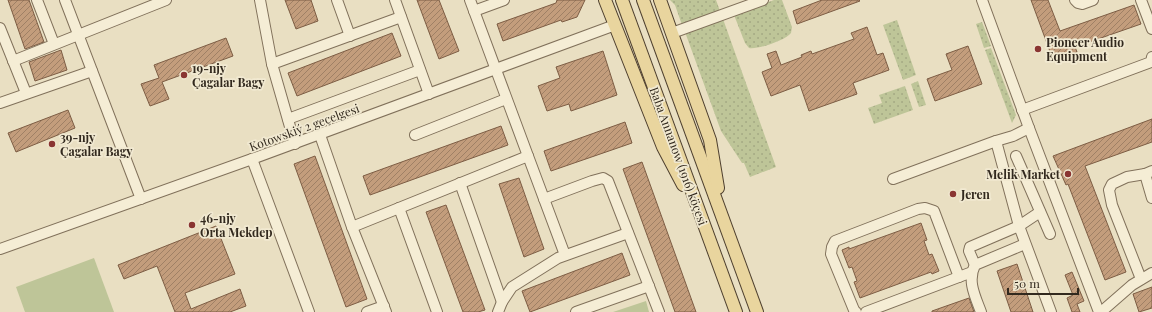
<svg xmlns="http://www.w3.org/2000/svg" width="1152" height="312" viewBox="0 0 1152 312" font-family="'Playfair Display',serif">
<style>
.grass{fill:url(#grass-dots)}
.garden{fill:#bec598}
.building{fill:url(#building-hatch);stroke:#7d5d44}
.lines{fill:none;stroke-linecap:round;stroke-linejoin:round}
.minor-casing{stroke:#81715b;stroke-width:12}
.major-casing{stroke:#4f402f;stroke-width:14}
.minor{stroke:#f5edd5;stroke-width:10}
.major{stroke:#e9d59e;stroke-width:12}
.poi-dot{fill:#8a3532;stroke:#f1e9d1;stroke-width:1.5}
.labels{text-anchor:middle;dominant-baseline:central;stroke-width:3.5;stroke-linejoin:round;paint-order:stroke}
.poi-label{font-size:12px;font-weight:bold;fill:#32291e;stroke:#f1e9d1;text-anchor:start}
.street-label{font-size:12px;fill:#32291e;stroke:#f1e9d1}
</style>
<defs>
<pattern id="grass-dots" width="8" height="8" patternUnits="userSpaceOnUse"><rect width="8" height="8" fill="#bec598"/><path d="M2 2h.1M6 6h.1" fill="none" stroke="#a4a983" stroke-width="1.8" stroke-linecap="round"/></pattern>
<pattern id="building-hatch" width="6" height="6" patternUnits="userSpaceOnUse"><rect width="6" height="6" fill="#c39d7c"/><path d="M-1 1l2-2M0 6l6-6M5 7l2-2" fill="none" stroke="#9f8065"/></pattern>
</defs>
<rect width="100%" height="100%" fill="#e9dfc2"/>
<g class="grass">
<polygon points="670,0 716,0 720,11 682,25 675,5"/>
<path d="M774,0H782L792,27L791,33C786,40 757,50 749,48L745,43L734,15Z"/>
<polygon points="723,19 776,167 750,177 744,163 742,163 721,131 685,32"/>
<polygon points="897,20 916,75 903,80 883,25"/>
<polygon points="982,22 991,46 984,48 976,24"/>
<polygon points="991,48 1016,115 1012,123 985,50"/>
<polygon points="918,81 926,105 919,107 911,84"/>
<polygon points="905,86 913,110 874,124 868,108 882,103 879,95"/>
</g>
<g class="garden">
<polygon points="94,258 114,312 25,312 16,287"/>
<polygon points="646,301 649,312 613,312"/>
</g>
<g class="building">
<polygon points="8,0 29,0 44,42 25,49"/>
<polygon points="285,0 311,0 318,21 296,29"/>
<polygon points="417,0 439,0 459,51 439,59"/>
<polygon points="557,0 585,0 577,17 562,22 561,20 503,41 497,24 556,3"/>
<polygon points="822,0 859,0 860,1 797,24 793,11"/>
<polygon points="1031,0 1048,0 1060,31 1134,5 1141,24 1075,47 1077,52 1060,59 1058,54 1052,57"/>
<polygon points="867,27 877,55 883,53 889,70 853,83 857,94 809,111 800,85 771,96 762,72 772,68 767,54 776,51 781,65 802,57 801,55 811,51 812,54 854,39 851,33"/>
<polygon points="392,33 401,56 297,96 288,73"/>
<polygon points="226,38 233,56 162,82 169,99 150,106 141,84 159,78 154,65"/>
<polygon points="968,46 982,84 935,101 927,79 952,70 946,54"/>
<polygon points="61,50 67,70 35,81 29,62"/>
<polygon points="603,51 617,95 571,111 569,104 547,111 538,86 560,78 556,67"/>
<polygon points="68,110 75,128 16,152 8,133"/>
<polygon points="1152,119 1152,142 1085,166 1126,272 1105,280 1068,184 1066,185 1053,156"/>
<polygon points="625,122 632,143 551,171 544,151"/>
<polygon points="501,126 508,145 370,195 363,176"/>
<polygon points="315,156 367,299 346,307 294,164"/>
<polygon points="642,162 696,312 675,312 623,169"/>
<polygon points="519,178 544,249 524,257 499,184"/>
<polygon points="446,205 485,310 478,312 463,312 426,212"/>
<polygon points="921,223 927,240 924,241 929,255 932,254 939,271 932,274 931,272 860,298 854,282 857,281 852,267 849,268 842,250 849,247 849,249"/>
<polygon points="216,226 235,274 185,293 191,309 240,289 246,306 230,312 175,312 157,266 124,279 118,265"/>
<polygon points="622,253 630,275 530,312 522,291"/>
<polygon points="1017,264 1033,312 1011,312 997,271"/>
<polygon points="1072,272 1084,301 1077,304 1080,312 1072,312 1067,298 1073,295 1065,275"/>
<polygon points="1152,287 1152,308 1139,312 1133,294"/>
<polygon points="969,298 974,312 932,312 932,311"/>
</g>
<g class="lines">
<defs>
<g id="minor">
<polyline points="37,0 54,44"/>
<polyline points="65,0 141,199"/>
<polyline points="260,0 272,64"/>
<polyline points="337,0 350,36"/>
<polyline points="395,0 429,94"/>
<polyline points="470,0 528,156"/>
<polyline points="982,0 1029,128 1099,312"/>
<polyline points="1075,0 1078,3 1082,4 1093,0"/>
<polyline points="1141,0 1152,29"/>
<polyline points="474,11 504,0"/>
<polyline points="0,28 26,93"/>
<polyline points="672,33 763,0"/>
<polyline points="13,61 166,0"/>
<polyline points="0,103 92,71"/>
<polyline points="1022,110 1151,62 1152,57"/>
<polyline points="288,119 420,70"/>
<polyline points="1029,128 1013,136 996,141 1019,226 1051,312"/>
<polyline points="320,135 352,227 528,156 565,255"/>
<polyline points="415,135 506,99"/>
<polyline points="295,144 272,64 401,17"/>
<polyline points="1016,156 1050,234"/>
<polyline points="252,159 309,312"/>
<polyline points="1152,171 1145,174 1152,198"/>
<polyline points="893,179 996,141"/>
<polyline points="460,183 502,302"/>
<polyline points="544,199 592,181 603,178 608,181 659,312"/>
<polyline points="399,208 437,312"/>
<polyline points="352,227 386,312"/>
<polyline points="0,249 252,159 615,25"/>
<polyline points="975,265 969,251 970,247 1019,226 1040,212"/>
<polyline points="1141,279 1112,205 1109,190 1112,184 1127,177 1145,174"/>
<polyline points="367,312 384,306"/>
<polyline points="498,312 502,302 512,287 558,258 628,233"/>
<polyline points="576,312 649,286"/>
<polyline points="856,312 854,310 831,254 832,247 835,241 918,209 925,208 934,211 959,277"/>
<polyline points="866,312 972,272"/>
<path d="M981,312C975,296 967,281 975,265L1025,244"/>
<polyline points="1101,312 1132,285 1152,273"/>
</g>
<g id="major">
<polyline points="605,0 663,147 683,185"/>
<polyline points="622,0 736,312"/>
<polyline points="643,0 757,312"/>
<polyline points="660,0 710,140 718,188"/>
</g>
</defs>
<use href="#minor" class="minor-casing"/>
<use href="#major" class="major-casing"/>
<use href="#minor" class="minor"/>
<use href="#major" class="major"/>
</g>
<g class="poi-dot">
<circle cx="1038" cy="49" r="4"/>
<circle cx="184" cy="75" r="4"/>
<circle cx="52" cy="144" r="4"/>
<circle cx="1068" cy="174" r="4"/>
<circle cx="953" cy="194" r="4"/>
<circle cx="192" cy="225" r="4"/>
</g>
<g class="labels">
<g class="poi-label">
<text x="1046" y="42">Pioneer Audio<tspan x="1046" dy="14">Equipment</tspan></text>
<text x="192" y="68">19-njy<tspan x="192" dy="14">Çagalar Bagy</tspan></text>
<text x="60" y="137">39-njy<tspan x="60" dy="14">Çagalar Bagy</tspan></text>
<text x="1060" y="174" text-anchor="end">Melik Market</text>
<text x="961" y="194">Jeren</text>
<text x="200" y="218">46-njy<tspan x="200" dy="14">Orta Mekdep</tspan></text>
</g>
<g class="street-label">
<text transform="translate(304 127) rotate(-20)">Kotowskiý 2 geçelgesi</text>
<text transform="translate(679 156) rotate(70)">Baba Annanow (1916) köçesi</text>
</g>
</g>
<path d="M1008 288v6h70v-6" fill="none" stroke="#32291e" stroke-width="2"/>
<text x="1014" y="288" font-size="12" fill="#32291e" stroke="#f1e9d1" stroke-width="3" paint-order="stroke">50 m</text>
</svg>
